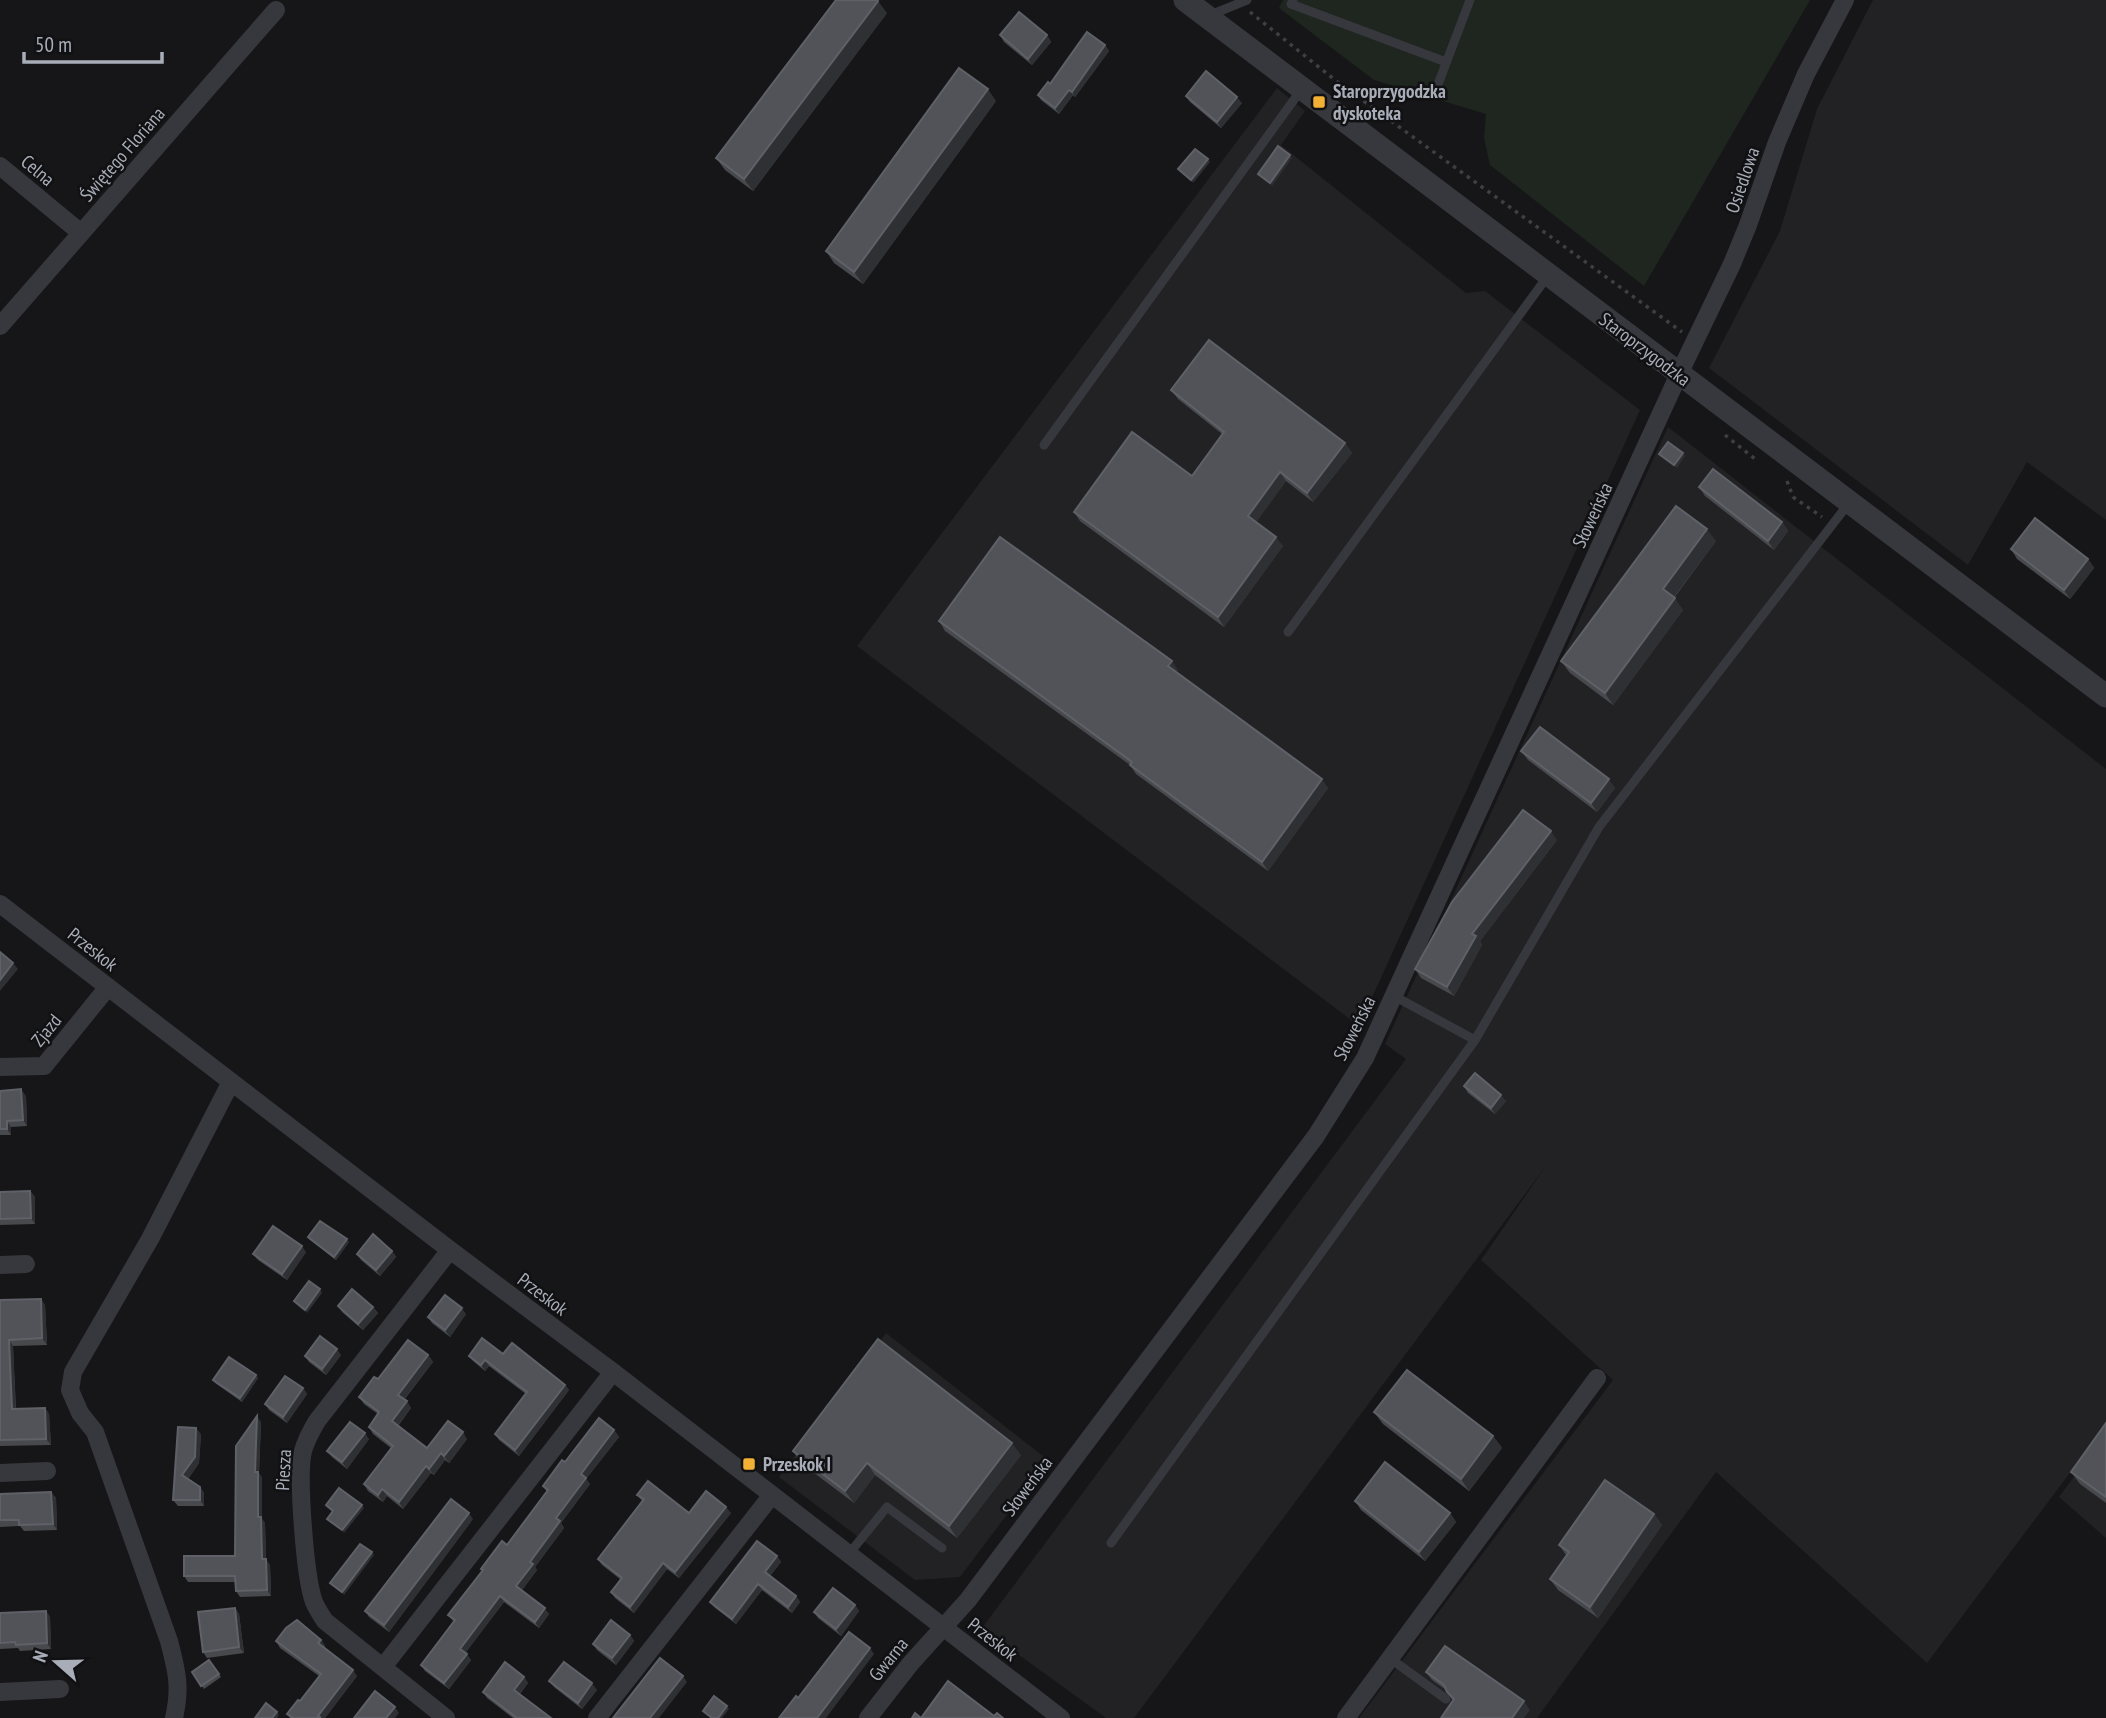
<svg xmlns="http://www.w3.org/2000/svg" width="2106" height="1718" viewBox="0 0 2106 1718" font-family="'PT Sans Narrow',sans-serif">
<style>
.built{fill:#222225}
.green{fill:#1e261f}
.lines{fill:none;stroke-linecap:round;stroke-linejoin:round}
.path{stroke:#3d3f44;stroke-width:3.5;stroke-dasharray:3.5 5;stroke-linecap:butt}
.service{stroke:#37383d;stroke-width:9}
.minor{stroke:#37383d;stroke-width:18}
.tertiary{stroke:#37383d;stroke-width:23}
.wall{fill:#47494d}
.shaded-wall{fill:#2f3033}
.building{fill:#525359;stroke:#5f6168;stroke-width:2}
.poi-dot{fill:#f2b134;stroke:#111113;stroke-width:2.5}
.labels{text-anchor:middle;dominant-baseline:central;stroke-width:5;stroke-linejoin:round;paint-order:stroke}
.poi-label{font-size:19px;font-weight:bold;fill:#a8adb8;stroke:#111113;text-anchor:start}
.street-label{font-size:19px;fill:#a8adb8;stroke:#111113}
</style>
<rect width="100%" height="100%" fill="#161618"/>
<g class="built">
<polygon points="1873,0 2106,0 2106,520 2027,462 1968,565 1709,368 1780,231 1817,109"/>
<polygon points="1277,88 1305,111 1281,145 1466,293 1485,291 1640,410 1359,1026 857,646"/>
<polygon points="1668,427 2106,769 2106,1425 1927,1663 1716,1472 1537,1718 1359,1718 1613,1380 1481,1260 1546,1166 1134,1718 1106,1718 982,1628 1406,1059 1385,1044"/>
<polygon points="886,1333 1048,1460 960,1577 915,1580 779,1477"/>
<polygon points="2106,1434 2106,1538 2059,1497"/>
</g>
<polygon class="green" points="1283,0 1810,0 1644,286 1490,165 1484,138 1486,114 1374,80 1279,8"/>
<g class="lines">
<g class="path">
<polyline points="1250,12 1340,84 1682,332"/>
<polyline points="1725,435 1755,459"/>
<polyline points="1787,481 1793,497 1822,517"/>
</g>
<g class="service">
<polyline points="1293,0 1291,4 1446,62"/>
<polyline points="1208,16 1247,0"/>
<polyline points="1437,87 1470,0"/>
<polyline points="1044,445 1301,90"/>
<polyline points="1288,632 1547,277"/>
<polyline points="1475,1040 1599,827 1849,503"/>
<polyline points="1111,1543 1475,1040 1394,996"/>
<polyline points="848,1555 887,1507 942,1548"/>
<polyline points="1391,1659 1446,1699"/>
</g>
<g class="minor">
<polyline points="0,166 81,233"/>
<polyline points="0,326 276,10"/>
<polyline points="0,904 450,1250 613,1372 1061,1718"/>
<polyline points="0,1067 44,1066 108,987"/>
<polyline points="0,1265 26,1264"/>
<polyline points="0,1473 47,1471"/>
<polyline points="383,1667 613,1372"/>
<polyline points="0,1692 60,1689"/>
<path d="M174,1718C181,1687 177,1672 169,1641L95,1432L80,1413L70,1390L73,1372L150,1239L231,1082"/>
<path d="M446,1718L325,1621C321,1615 317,1609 314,1602C305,1578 297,1475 303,1451C306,1440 311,1431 317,1421L450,1250"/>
<polyline points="597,1718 772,1495"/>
<polyline points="868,1718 911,1663 968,1600 1316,1136 1365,1058 1679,374 1732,264 1748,225 1777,142 1806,74 1845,0"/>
<polyline points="1346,1718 1597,1378"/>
</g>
<polyline class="tertiary" points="1185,0 2106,696"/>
</g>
<g class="wall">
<polygon points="887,13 753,191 725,170 716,158"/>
<polygon points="1000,35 1047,35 1051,42 1032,65 1004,42"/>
<polygon points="1105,45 1109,51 1075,97 1073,95 1059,114 1041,100 1038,95 1050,84"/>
<polygon points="1186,96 1242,103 1221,128 1190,102"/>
<polygon points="996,101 863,284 834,263 826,251"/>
<polygon points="1171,390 1345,443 1352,453 1313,502 1286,481 1256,522 1283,546 1224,627 1080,521 1074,512 1192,476 1222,434 1178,399"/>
<polygon points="1699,487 1782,522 1788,531 1774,550 1705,496"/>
<polygon points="1716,541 1674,598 1683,610 1613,705 1570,673 1561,661"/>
<polygon points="2011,549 2088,559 2094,568 2070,599 2017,559"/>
<polygon points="939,621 1178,670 1176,672 1328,788 1268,871 1136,774 1130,765 945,631"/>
<polygon points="1521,751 1615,788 1597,812 1528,760"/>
<polygon points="1557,840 1480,941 1482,945 1454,996 1421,978 1415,969"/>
<polygon points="1464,1086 1506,1101 1495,1114 1468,1093"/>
<polygon points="0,1091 26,1096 27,1126 11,1127 11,1135 0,1135"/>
<polygon points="30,1191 35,1197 35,1224 0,1225 0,1192"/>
<polygon points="308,1237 349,1242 336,1260 310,1240"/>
<polygon points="392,1251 396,1257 380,1276 361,1260 357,1254"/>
<polygon points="306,1252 287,1280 258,1260 253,1254"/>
<polygon points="41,1299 45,1305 47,1345 13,1346 16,1409 45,1408 49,1414 51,1445 0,1446 0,1300"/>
<polygon points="338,1306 373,1307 378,1313 363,1330 342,1312"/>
<polygon points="466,1314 450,1337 432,1323 428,1317"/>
<polygon points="503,1354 565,1385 569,1390 519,1456 499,1440 495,1434 526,1394 489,1366 485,1371 473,1361 469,1356"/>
<polygon points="341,1355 326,1375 309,1362 305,1356"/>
<polygon points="428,1355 433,1362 404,1400 411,1408 398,1426 427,1448 467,1439 449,1463 445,1460 434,1475 431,1473 403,1509 387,1496 383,1502 368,1491 364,1484 391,1448 373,1434 369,1427 378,1414 364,1404 359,1397 378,1379"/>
<polygon points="256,1375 258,1378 242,1402 215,1383 213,1380"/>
<polygon points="303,1388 307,1394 287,1423 269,1410 265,1404"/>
<polygon points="1374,1412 1493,1436 1502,1448 1469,1491 1383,1424"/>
<polygon points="261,1422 259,1473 262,1478 262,1519 265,1523 266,1560 270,1565 271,1596 240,1597 236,1591 235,1582 188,1582 184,1576 235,1556"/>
<polygon points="2106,1423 2106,1503 2080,1484 2071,1472"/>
<polygon points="614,1430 619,1437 586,1479 590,1484 561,1523 564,1528 535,1567 537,1570 522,1590 549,1614 539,1628 504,1602 465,1653 471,1660 449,1689 425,1671 421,1665 454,1622 448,1615 482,1571 481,1569 507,1545 547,1492 543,1486 565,1462"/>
<polygon points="201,1434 199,1463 188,1479 200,1487 204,1493 204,1506 178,1506 173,1500"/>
<polygon points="369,1439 347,1469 332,1457 327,1451"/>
<polygon points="793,1451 1021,1455 957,1538 875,1475 854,1503 801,1463"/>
<polygon points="51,1492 56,1498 57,1530 24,1531 20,1526 0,1527 0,1494"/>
<polygon points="637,1495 689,1513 731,1513 679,1578 667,1569 634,1613 615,1598 611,1592 620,1579 602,1565 598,1559 642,1501"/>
<polygon points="1355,1501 1450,1513 1456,1522 1425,1561 1361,1510"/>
<polygon points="1654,1514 1662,1525 1598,1618 1558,1590 1550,1579 1566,1555 1559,1545"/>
<polygon points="473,1519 389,1632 369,1617 365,1611"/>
<polygon points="777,1556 781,1562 770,1576 796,1596 800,1602 792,1613 762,1590 736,1624 714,1607 710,1602"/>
<polygon points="855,1605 859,1611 841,1636 818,1618 814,1612"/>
<polygon points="235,1608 239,1614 244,1653 207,1658 203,1652"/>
<polygon points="46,1611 50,1617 51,1649 20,1651 18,1648 0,1649 0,1613"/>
<polygon points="630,1635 634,1641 616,1665 597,1650 593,1644"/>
<polygon points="321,1640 325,1646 324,1648 357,1676 325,1718 290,1718 287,1714 300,1701 319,1676 280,1648 276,1641"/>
<polygon points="209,1660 221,1677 204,1689 192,1672"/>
<polygon points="1426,1672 1530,1710 1453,1701 1446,1690 1432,1680"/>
<polygon points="524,1677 528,1683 520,1694 551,1718 513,1718 487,1698 483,1692"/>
<polygon points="549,1681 597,1690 582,1709 554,1687"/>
</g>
<g class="shaded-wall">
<polygon points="878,1 887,13 753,191 744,179"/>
<polygon points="1047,35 1051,42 1032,65 1028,59"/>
<polygon points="1105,45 1109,51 1075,97 1072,92"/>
<polygon points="988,89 996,101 863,284 854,272"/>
<polygon points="1069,90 1073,95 1059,114 1055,108"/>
<polygon points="1237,97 1242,103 1221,128 1217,122"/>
<polygon points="1290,155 1292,158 1272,186 1270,183"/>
<polygon points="1208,159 1210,162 1193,183 1191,180"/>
<polygon points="1345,443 1352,453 1313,502 1307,493"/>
<polygon points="1683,453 1685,456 1677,468 1674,465"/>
<polygon points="1280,472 1286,481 1254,525 1248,516"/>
<polygon points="1782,522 1788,531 1774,550 1768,541"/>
<polygon points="1707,529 1716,541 1671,601 1663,589"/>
<polygon points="1276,537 1283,546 1224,627 1218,617"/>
<polygon points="2088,559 2094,568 2070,599 2064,590"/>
<polygon points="1675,598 1683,610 1613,705 1605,693"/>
<polygon points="1172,661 1178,670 1174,675 1168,666"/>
<polygon points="1322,779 1328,788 1268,871 1262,862"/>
<polygon points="1609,779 1615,788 1597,812 1591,803"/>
<polygon points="1551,831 1557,840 1480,941 1482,945 1454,996 1447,987 1472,934"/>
<polygon points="13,963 18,969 0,991 0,980"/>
<polygon points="21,1089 26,1096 27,1126 23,1120"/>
<polygon points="1501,1095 1506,1101 1495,1114 1491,1108"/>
<polygon points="7,1121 11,1127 11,1135 7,1129"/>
<polygon points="30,1191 35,1197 35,1224 31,1218"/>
<polygon points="347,1239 349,1242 336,1260 334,1257"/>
<polygon points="302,1246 306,1252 287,1280 282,1274"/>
<polygon points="392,1251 396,1257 380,1276 376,1270"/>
<polygon points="320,1289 322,1293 307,1313 305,1310"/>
<polygon points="41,1299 45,1305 47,1345 42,1338"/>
<polygon points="373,1307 378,1313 363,1330 358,1324"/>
<polygon points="462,1308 466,1314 450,1337 445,1330"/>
<polygon points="9,1340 13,1346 16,1415 12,1409"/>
<polygon points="337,1349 341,1355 326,1375 322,1369"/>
<polygon points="428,1355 433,1362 402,1402 398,1395"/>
<polygon points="485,1360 489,1366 485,1371 481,1365"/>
<polygon points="256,1375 258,1378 242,1402 240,1398"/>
<polygon points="565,1385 569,1390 519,1456 515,1450"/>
<polygon points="303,1388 307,1394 287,1423 283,1417"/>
<polygon points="407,1401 411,1408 396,1428 392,1421"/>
<polygon points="45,1408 49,1414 51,1445 46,1439"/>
<polygon points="257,1416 261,1422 259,1473 262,1478 262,1519 265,1523 266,1560 270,1565 271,1596 267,1590 258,1517 255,1472"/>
<polygon points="196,1428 201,1434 199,1463 187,1481 182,1475"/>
<polygon points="614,1430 619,1437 586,1479 590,1484 561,1523 564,1528 535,1567 537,1570 520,1592 516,1586 530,1562 581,1474"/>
<polygon points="463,1432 467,1439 449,1463 444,1456"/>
<polygon points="365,1433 369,1439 347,1469 342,1462"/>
<polygon points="1493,1436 1502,1448 1469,1491 1461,1479"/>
<polygon points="1012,1443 1021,1455 957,1538 949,1526"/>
<polygon points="441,1453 445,1460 434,1475 429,1469"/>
<polygon points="867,1463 875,1475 854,1503 845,1491"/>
<polygon points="426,1466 431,1473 403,1509 399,1502"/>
<polygon points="200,1487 204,1493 204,1506 200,1500"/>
<polygon points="382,1489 387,1496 383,1502 378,1495"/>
<polygon points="51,1492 56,1498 57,1530 53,1524"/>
<polygon points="362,1505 364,1508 344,1533 342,1530"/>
<polygon points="726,1507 731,1513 679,1578 675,1572"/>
<polygon points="469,1513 473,1519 389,1632 384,1625"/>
<polygon points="1450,1513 1456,1522 1425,1561 1419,1552"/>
<polygon points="1654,1514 1662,1525 1598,1618 1590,1607"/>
<polygon points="372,1552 374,1555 344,1595 342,1592"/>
<polygon points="777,1556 781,1562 769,1577 765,1572"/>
<polygon points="663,1563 667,1569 634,1613 630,1607"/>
<polygon points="758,1584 762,1590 736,1624 732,1619"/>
<polygon points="500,1596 504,1602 464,1655 460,1649"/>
<polygon points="796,1596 800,1602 792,1613 788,1607"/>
<polygon points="855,1605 859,1611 841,1636 836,1629"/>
<polygon points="235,1608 239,1614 244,1653 239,1647"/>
<polygon points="545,1608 549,1614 539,1628 535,1622"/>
<polygon points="46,1611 50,1617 51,1649 47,1643"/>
<polygon points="630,1635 634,1641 616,1665 612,1658"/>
<polygon points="321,1640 325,1646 322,1649 318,1643"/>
<polygon points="870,1648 874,1654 826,1718 817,1718"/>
<polygon points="467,1654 471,1660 449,1689 444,1683"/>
<polygon points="353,1670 357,1676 325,1718 320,1718 318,1716"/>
<polygon points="683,1676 687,1682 659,1718 650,1718"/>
<polygon points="524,1677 528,1683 518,1696 514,1690"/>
<polygon points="592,1683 597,1690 582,1709 578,1703"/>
<polygon points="1524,1701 1530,1710 1524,1718 1512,1718"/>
<polygon points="727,1706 729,1709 722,1718 718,1718"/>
<polygon points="395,1707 399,1713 395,1718 386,1718"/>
<polygon points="277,1712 279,1715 277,1718 272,1718"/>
</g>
<g class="building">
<polygon points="836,0 877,0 878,1 744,179 716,158"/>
<polygon points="1019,12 1047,35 1028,59 1000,35"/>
<polygon points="1087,32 1105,45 1072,92 1069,90 1055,108 1038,95 1048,82 1050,84"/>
<polygon points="959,68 988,89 854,272 826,251"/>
<polygon points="1206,71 1237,97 1217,122 1186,96"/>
<polygon points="1278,146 1290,155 1270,183 1258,174"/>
<polygon points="1195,149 1208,159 1191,180 1178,169"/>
<polygon points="1209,340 1345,443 1307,493 1280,472 1248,516 1276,537 1218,617 1074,512 1132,432 1192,476 1224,432 1171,390"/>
<polygon points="1668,442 1683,453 1674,465 1659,454"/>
<polygon points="1713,469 1782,522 1768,541 1699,487"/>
<polygon points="1676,506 1707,529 1663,589 1675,598 1605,693 1561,661"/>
<polygon points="2035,518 2088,559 2064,590 2011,549"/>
<polygon points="1000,537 1172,661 1168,666 1322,779 1262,862 1130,765 1132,762 939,621"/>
<polygon points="1540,727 1609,779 1591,803 1521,751"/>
<polygon points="1523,810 1551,831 1472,934 1476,936 1447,987 1415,969 1452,902"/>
<polygon points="0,952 13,963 0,980"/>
<polygon points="1475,1073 1501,1095 1491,1108 1464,1086"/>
<polygon points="21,1089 23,1120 7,1121 7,1129 0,1129 0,1091"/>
<polygon points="30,1191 31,1218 0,1219 0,1192"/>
<polygon points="320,1221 347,1239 334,1257 308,1237"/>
<polygon points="273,1226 302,1246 282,1274 253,1254"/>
<polygon points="373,1234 392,1251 376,1270 357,1254"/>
<polygon points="309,1281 320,1289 305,1310 294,1301"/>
<polygon points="352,1289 373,1307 358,1324 338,1306"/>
<polygon points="445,1295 462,1308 445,1330 428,1317"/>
<polygon points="41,1299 42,1338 9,1340 12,1409 45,1408 46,1439 0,1440 0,1300"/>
<polygon points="320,1336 337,1349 322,1369 305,1356"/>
<polygon points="482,1338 503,1354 512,1343 565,1385 515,1450 495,1434 527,1392 485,1360 481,1365 469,1356"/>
<polygon points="878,1339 1012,1443 949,1526 867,1463 845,1491 793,1451"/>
<polygon points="408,1340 428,1355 398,1395 407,1401 392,1421 427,1448 448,1421 463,1432 444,1456 441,1453 429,1469 426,1466 399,1502 382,1489 378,1495 364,1484 393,1446 369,1427 379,1412 359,1397 374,1377 378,1379"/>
<polygon points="229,1357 256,1375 240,1398 213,1380"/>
<polygon points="1407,1370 1493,1436 1461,1479 1374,1412"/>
<polygon points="285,1376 303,1388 283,1417 265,1404"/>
<polygon points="257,1416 255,1472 258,1472 258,1517 261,1517 262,1559 266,1559 267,1590 236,1591 235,1576 184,1576 184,1556 235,1556 236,1446"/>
<polygon points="599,1418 614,1430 581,1474 586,1478 556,1518 560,1521 530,1562 533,1564 516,1586 545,1608 535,1622 500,1596 460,1649 467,1654 444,1683 421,1665 455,1620 448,1615 483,1570 481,1569 502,1541 507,1545 548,1490 543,1486 562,1460 565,1462"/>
<polygon points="350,1422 365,1433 342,1462 327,1451"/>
<polygon points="2106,1423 2106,1497 2071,1472"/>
<polygon points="178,1427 196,1428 195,1457 182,1475 200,1487 200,1500 173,1500"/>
<polygon points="1385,1462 1450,1513 1419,1552 1355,1501"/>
<polygon points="1605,1480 1654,1514 1590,1607 1550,1579 1569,1552 1559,1545"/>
<polygon points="648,1481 689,1513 706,1491 726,1507 675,1572 663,1563 630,1607 611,1592 622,1578 598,1559 644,1499 637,1495"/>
<polygon points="339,1488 362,1505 342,1530 327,1519 333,1511 326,1505"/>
<polygon points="51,1492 53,1524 19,1525 19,1520 0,1520 0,1494"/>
<polygon points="451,1499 469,1513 384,1625 365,1611"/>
<polygon points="757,1541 777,1556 765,1572 796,1596 788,1607 758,1584 732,1619 710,1602"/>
<polygon points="360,1544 372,1552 342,1592 330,1583"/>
<polygon points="833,1588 855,1605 836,1629 814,1612"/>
<polygon points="235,1608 239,1647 203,1652 198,1612"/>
<polygon points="46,1611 47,1643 16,1645 15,1642 0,1643 0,1613"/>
<polygon points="297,1620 321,1640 318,1643 353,1670 318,1716 320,1717 320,1718 293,1718 287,1714 298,1700 300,1701 321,1674 276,1641 286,1628"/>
<polygon points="611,1620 630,1635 612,1658 593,1644"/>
<polygon points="849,1632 870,1648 817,1718 779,1718 796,1696 798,1698"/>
<polygon points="1445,1646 1524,1701 1512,1718 1441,1718 1454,1699 1447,1692 1444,1685 1426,1672"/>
<polygon points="660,1658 683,1676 650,1718 613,1718"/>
<polygon points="209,1660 219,1674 201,1686 192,1672"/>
<polygon points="505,1662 524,1677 514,1690 551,1718 517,1718 483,1692"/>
<polygon points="564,1662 592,1683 578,1703 549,1681"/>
<polygon points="948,1681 994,1716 997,1713 1003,1718 912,1718 915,1713 921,1718"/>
<polygon points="375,1691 395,1707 386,1718 354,1718"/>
<polygon points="714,1696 727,1706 718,1718 712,1718 703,1711"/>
<polygon points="266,1703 277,1712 272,1718 255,1718"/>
</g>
<g class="poi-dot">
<rect x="1312" y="95" width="14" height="14" rx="3.5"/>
<rect x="742" y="1457" width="14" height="14" rx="3.5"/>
</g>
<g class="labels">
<g class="poi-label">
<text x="1333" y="91">Staroprzygodzka<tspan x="1333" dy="22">dyskoteka</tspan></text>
<text x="763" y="1464">Przeskok I</text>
</g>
<g class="street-label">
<text transform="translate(122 154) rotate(-49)">Świętego Floriana</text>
<text transform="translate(38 170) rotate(40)">Celna</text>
<text transform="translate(1742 180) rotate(-71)">Osiedlowa</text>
<text transform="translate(1645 349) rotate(37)">Staroprzygodzka</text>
<text transform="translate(1592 515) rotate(-65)">Słoweńska</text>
<text transform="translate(93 949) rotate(38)">Przeskok</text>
<text transform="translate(1354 1028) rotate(-63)">Słoweńska</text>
<text transform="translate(46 1030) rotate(-51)">Zjazd</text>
<text transform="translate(543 1294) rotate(37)">Przeskok</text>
<text transform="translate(283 1470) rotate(-87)">Piesza</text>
<text transform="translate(1027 1486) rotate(-53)">Słoweńska</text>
<text transform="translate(993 1639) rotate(38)">Przeskok</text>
<text transform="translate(888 1659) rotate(-51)">Gwarna</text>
</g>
</g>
<g transform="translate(56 1662) rotate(290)" stroke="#111113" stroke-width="5" paint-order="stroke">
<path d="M0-5L12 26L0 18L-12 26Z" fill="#a8adb8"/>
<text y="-10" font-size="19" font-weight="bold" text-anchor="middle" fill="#a8adb8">N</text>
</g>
<path d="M24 52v10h138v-10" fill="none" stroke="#a8adb8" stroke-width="3.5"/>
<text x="35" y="52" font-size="21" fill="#a8adb8" stroke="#111113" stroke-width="5" paint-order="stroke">50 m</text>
</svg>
